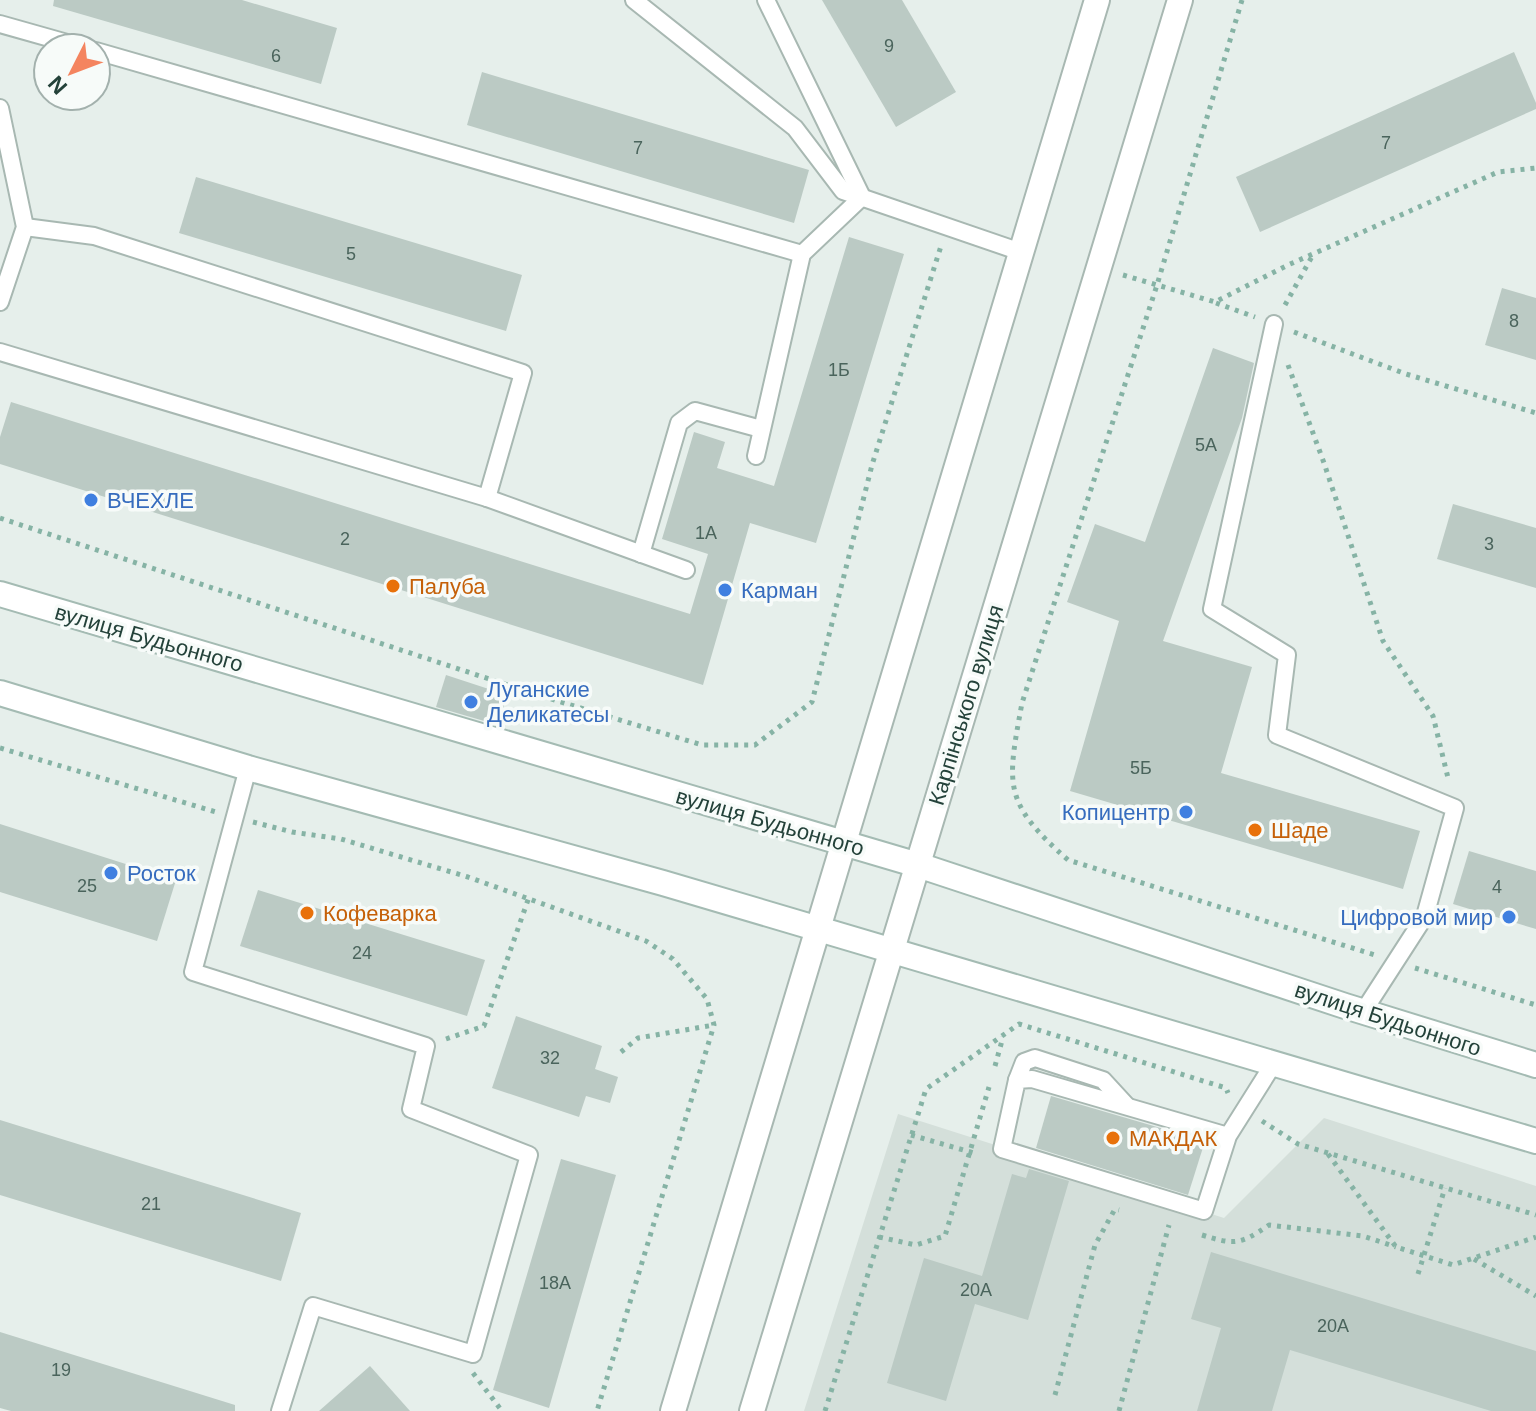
<svg xmlns="http://www.w3.org/2000/svg" width="1536" height="1411" viewBox="0 0 1536 1411" font-family="Arial,sans-serif">
<style>
.built{fill:#d4dfda}
.building{fill:#bbcac4}
.lines{fill:none;stroke-linecap:round;stroke-linejoin:round}
.service-casing{stroke:#a8b8b2;stroke-width:20}
.tertiary-casing{stroke:#a8b8b2;stroke-width:28}
.secondary-casing{stroke:#a4bbb3;stroke-width:28}
.path{stroke:#86b3a5;stroke-width:5;stroke-dasharray:4 6;stroke-linecap:butt}
.service{stroke:#fff;stroke-width:16}
.tertiary{stroke:#fff;stroke-width:24}
.secondary{stroke:#fff;stroke-width:24}
.shop-dot{fill:#3f7fe0;stroke:#f7fbf9;stroke-width:3}
.food-dot{fill:#e8710a;stroke:#f7fbf9;stroke-width:3}
.labels{text-anchor:middle;dominant-baseline:central;stroke-width:7;stroke-linejoin:round;paint-order:stroke}
.number-label{font-size:18px;fill:#4a645c}
.shop-label{font-size:22px;fill:#366cbe;stroke:#f7fbf9;text-anchor:start}
.food-label{font-size:22px;fill:#c56008;stroke:#f7fbf9;text-anchor:start}
.street-label{font-size:22px;fill:#24423a;stroke:#f7fbf9}
</style>
<rect width="100%" height="100%" fill="#e6efeb"/>
<polygon class="built" points="898,1114 1224,1218 1324,1118 1536,1186 1536,1411 804,1411"/>
<g class="building">
<polygon points="54,0 242,0 337,28 321,84 53,6"/>
<polygon points="822,0 902,0 956,92 896,127"/>
<polygon points="1514,52 1536,103 1536,109 1260,232 1236,177"/>
<polygon points="482,72 809,170 794,223 467,125"/>
<polygon points="196,177 522,275 506,331 179,233"/>
<polygon points="849,237 904,254 816,543 750,523 703,685 0,464 0,437 11,402 690,614 708,554 662,539 694,432 725,442 717,468 774,486"/>
<polygon points="1502,288 1536,298 1536,360 1485,345"/>
<polygon points="1213,348 1254,363 1242,418 1163,641 1252,667 1221,773 1420,831 1403,889 1070,791 1119,621 1067,602 1095,524 1145,542"/>
<polygon points="1453,504 1536,528 1536,588 1437,559"/>
<polygon points="446,675 507,695 498,725 436,707"/>
<polygon points="0,824 176,880 157,941 0,892"/>
<polygon points="1469,851 1536,871 1536,929 1453,904"/>
<polygon points="258,890 485,960 467,1016 240,946"/>
<polygon points="516,1016 602,1046 595,1069 618,1077 610,1103 586,1096 579,1117 492,1088"/>
<polygon points="1051,1096 1205,1141 1188,1195 1036,1148"/>
<polygon points="0,1120 301,1213 281,1281 0,1195"/>
<polygon points="561,1159 616,1175 549,1408 493,1390"/>
<polygon points="1029,1169 1069,1181 1028,1320 975,1304 946,1401 887,1383 924,1258 982,1276 1012,1174 1026,1178"/>
<polygon points="1211,1252 1536,1351 1536,1411 1491,1411 1290,1350 1272,1411 1197,1411 1221,1328 1191,1319"/>
<polygon points="0,1332 235,1405 235,1411 11,1411 0,1408"/>
<polygon points="370,1366 410,1411 319,1411"/>
</g>
<g class="lines">
<defs>
<g id="service">
<polyline points="634,0 795,128 843,191 1021,252"/>
<polyline points="0,24 85,48"/>
<polyline points="96,51 802,254"/>
<polyline points="0,108 25,227 0,302"/>
<polyline points="1274,324 1212,609 1287,655 1277,735 1455,808 1425,916 1363,1012"/>
<polyline points="0,352 487,498 523,373 94,236 25,227"/>
<polyline points="756,456 802,254 862,197 766,0"/>
<polyline points="487,498 686,570"/>
<polyline points="641,554 679,423 695,411 761,429"/>
<polyline points="248,768 193,972 426,1046 411,1109 529,1155 473,1354 313,1306 280,1411"/>
<polyline points="1017,1080 1024,1062 1035,1058 1103,1080 1126,1105"/>
<polyline points="1228,1136 1204,1211 1002,1149 1017,1080 1032,1079 1228,1136 1274,1063"/>
</g>
<g id="tertiary">
<polyline points="673,1411 1097,0"/>
<polyline points="752,1411 1180,0"/>
</g>
<g id="secondary">
<polyline points="0,594 918,865 1345,1006 1536,1065"/>
<polyline points="0,693 248,768 663,883 1536,1141"/>
</g>
</defs>
<use href="#service" class="service-casing"/>
<use href="#tertiary" class="tertiary-casing"/>
<use href="#secondary" class="secondary-casing"/>
<g class="path">
<path d="M1242,0L1157,285L1022,703C1007,785 1002,802 1068,860L1375,955"/>
<polyline points="1123,275 1215,302 1288,265 1498,172 1536,168"/>
<polyline points="1216,303 1255,317"/>
<polyline points="1285,305 1314,253"/>
<polyline points="1294,332 1406,374 1536,413"/>
<polyline points="1288,365 1324,463 1383,641 1433,716 1449,782"/>
<polyline points="0,518 538,695 702,745 755,745 812,702 872,465 941,246"/>
<polyline points="0,748 216,812"/>
<polyline points="253,822 292,832 341,839 468,877 646,941 673,959 707,999 714,1025 597,1411"/>
<polyline points="1415,968 1536,1005"/>
<polyline points="446,1039 484,1026 529,897"/>
<polyline points="621,1052 638,1038 714,1025"/>
<polyline points="995,1066 1003,1037"/>
<polyline points="1262,1121 1298,1144 1536,1215"/>
<polyline points="911,1135 974,1153"/>
<polyline points="1328,1154 1396,1247 1453,1265 1536,1237"/>
<path d="M1202,1235C1234,1245 1240,1245 1269,1225L1363,1236L1396,1247"/>
<polyline points="879,1237 916,1245 945,1236 989,1087"/>
<polyline points="1474,1259 1536,1296"/>
<polyline points="1418,1274 1445,1188"/>
<polyline points="473,1373 502,1411"/>
<polyline points="1055,1395 1095,1245 1115,1209 1119,1210"/>
<polyline points="825,1411 926,1089 1019,1024 1226,1088 1228,1093"/>
<polyline points="1119,1411 1169,1225"/>
</g>
<use href="#service" class="service"/>
<use href="#tertiary" class="tertiary"/>
<use href="#secondary" class="secondary"/>
</g>
<g class="shop-dot">
<circle cx="91" cy="500" r="8"/>
<circle cx="725" cy="590" r="8"/>
<circle cx="471" cy="702" r="8"/>
<circle cx="1186" cy="812" r="8"/>
<circle cx="111" cy="873" r="8"/>
<circle cx="1509" cy="917" r="8"/>
</g>
<g class="food-dot">
<circle cx="393" cy="586" r="8"/>
<circle cx="1255" cy="830" r="8"/>
<circle cx="307" cy="913" r="8"/>
<circle cx="1113" cy="1138" r="8"/>
</g>
<g class="labels">
<g class="number-label">
<text x="889" y="46">9</text>
<text x="276" y="56">6</text>
<text x="1386" y="143">7</text>
<text x="638" y="148">7</text>
<text x="351" y="254">5</text>
<text x="1514" y="321">8</text>
<text x="839" y="370">1Б</text>
<text x="1206" y="445">5А</text>
<text x="706" y="533">1А</text>
<text x="345" y="539">2</text>
<text x="1489" y="544">3</text>
<text x="1141" y="768">5Б</text>
<text x="87" y="886">25</text>
<text x="1497" y="887">4</text>
<text x="362" y="953">24</text>
<text x="550" y="1058">32</text>
<text x="151" y="1204">21</text>
<text x="555" y="1283">18А</text>
<text x="976" y="1290">20А</text>
<text x="1333" y="1326">20А</text>
<text x="61" y="1370">19</text>
</g>
<g class="shop-label">
<text x="107" y="500">ВЧЕХЛЕ</text>
<text x="741" y="590">Карман</text>
<text x="487" y="689">Луганские<tspan x="487" dy="25">Деликатесы</tspan></text>
<text x="1170" y="812" text-anchor="end">Копицентр</text>
<text x="127" y="873">Росток</text>
<text x="1493" y="917" text-anchor="end">Цифровой мир</text>
</g>
<g class="food-label">
<text x="409" y="586">Палуба</text>
<text x="1271" y="830">Шаде</text>
<text x="323" y="913">Кофеварка</text>
<text x="1129" y="1138">МАКДАК</text>
</g>
<g class="street-label">
<text transform="translate(149 638) rotate(16)">вулиця Будьонного</text>
<text transform="translate(966 705) rotate(-73)">Карпінського вулиця</text>
<text transform="translate(770 822) rotate(16)">вулиця Будьонного</text>
<text transform="translate(1388 1019) rotate(18)">вулиця Будьонного</text>
</g>
</g>
<g transform="translate(72 72) rotate(228)"><circle r="38" fill="#f7fbf9" stroke="#a3b1ad" stroke-width="2"/>
<path d="M0-6L14 30L0 20L-14 30Z" fill="#f4845f"/>
<text y="-12" font-size="22" font-weight="bold" text-anchor="middle" fill="#24423a">N</text>
</g>
</svg>
